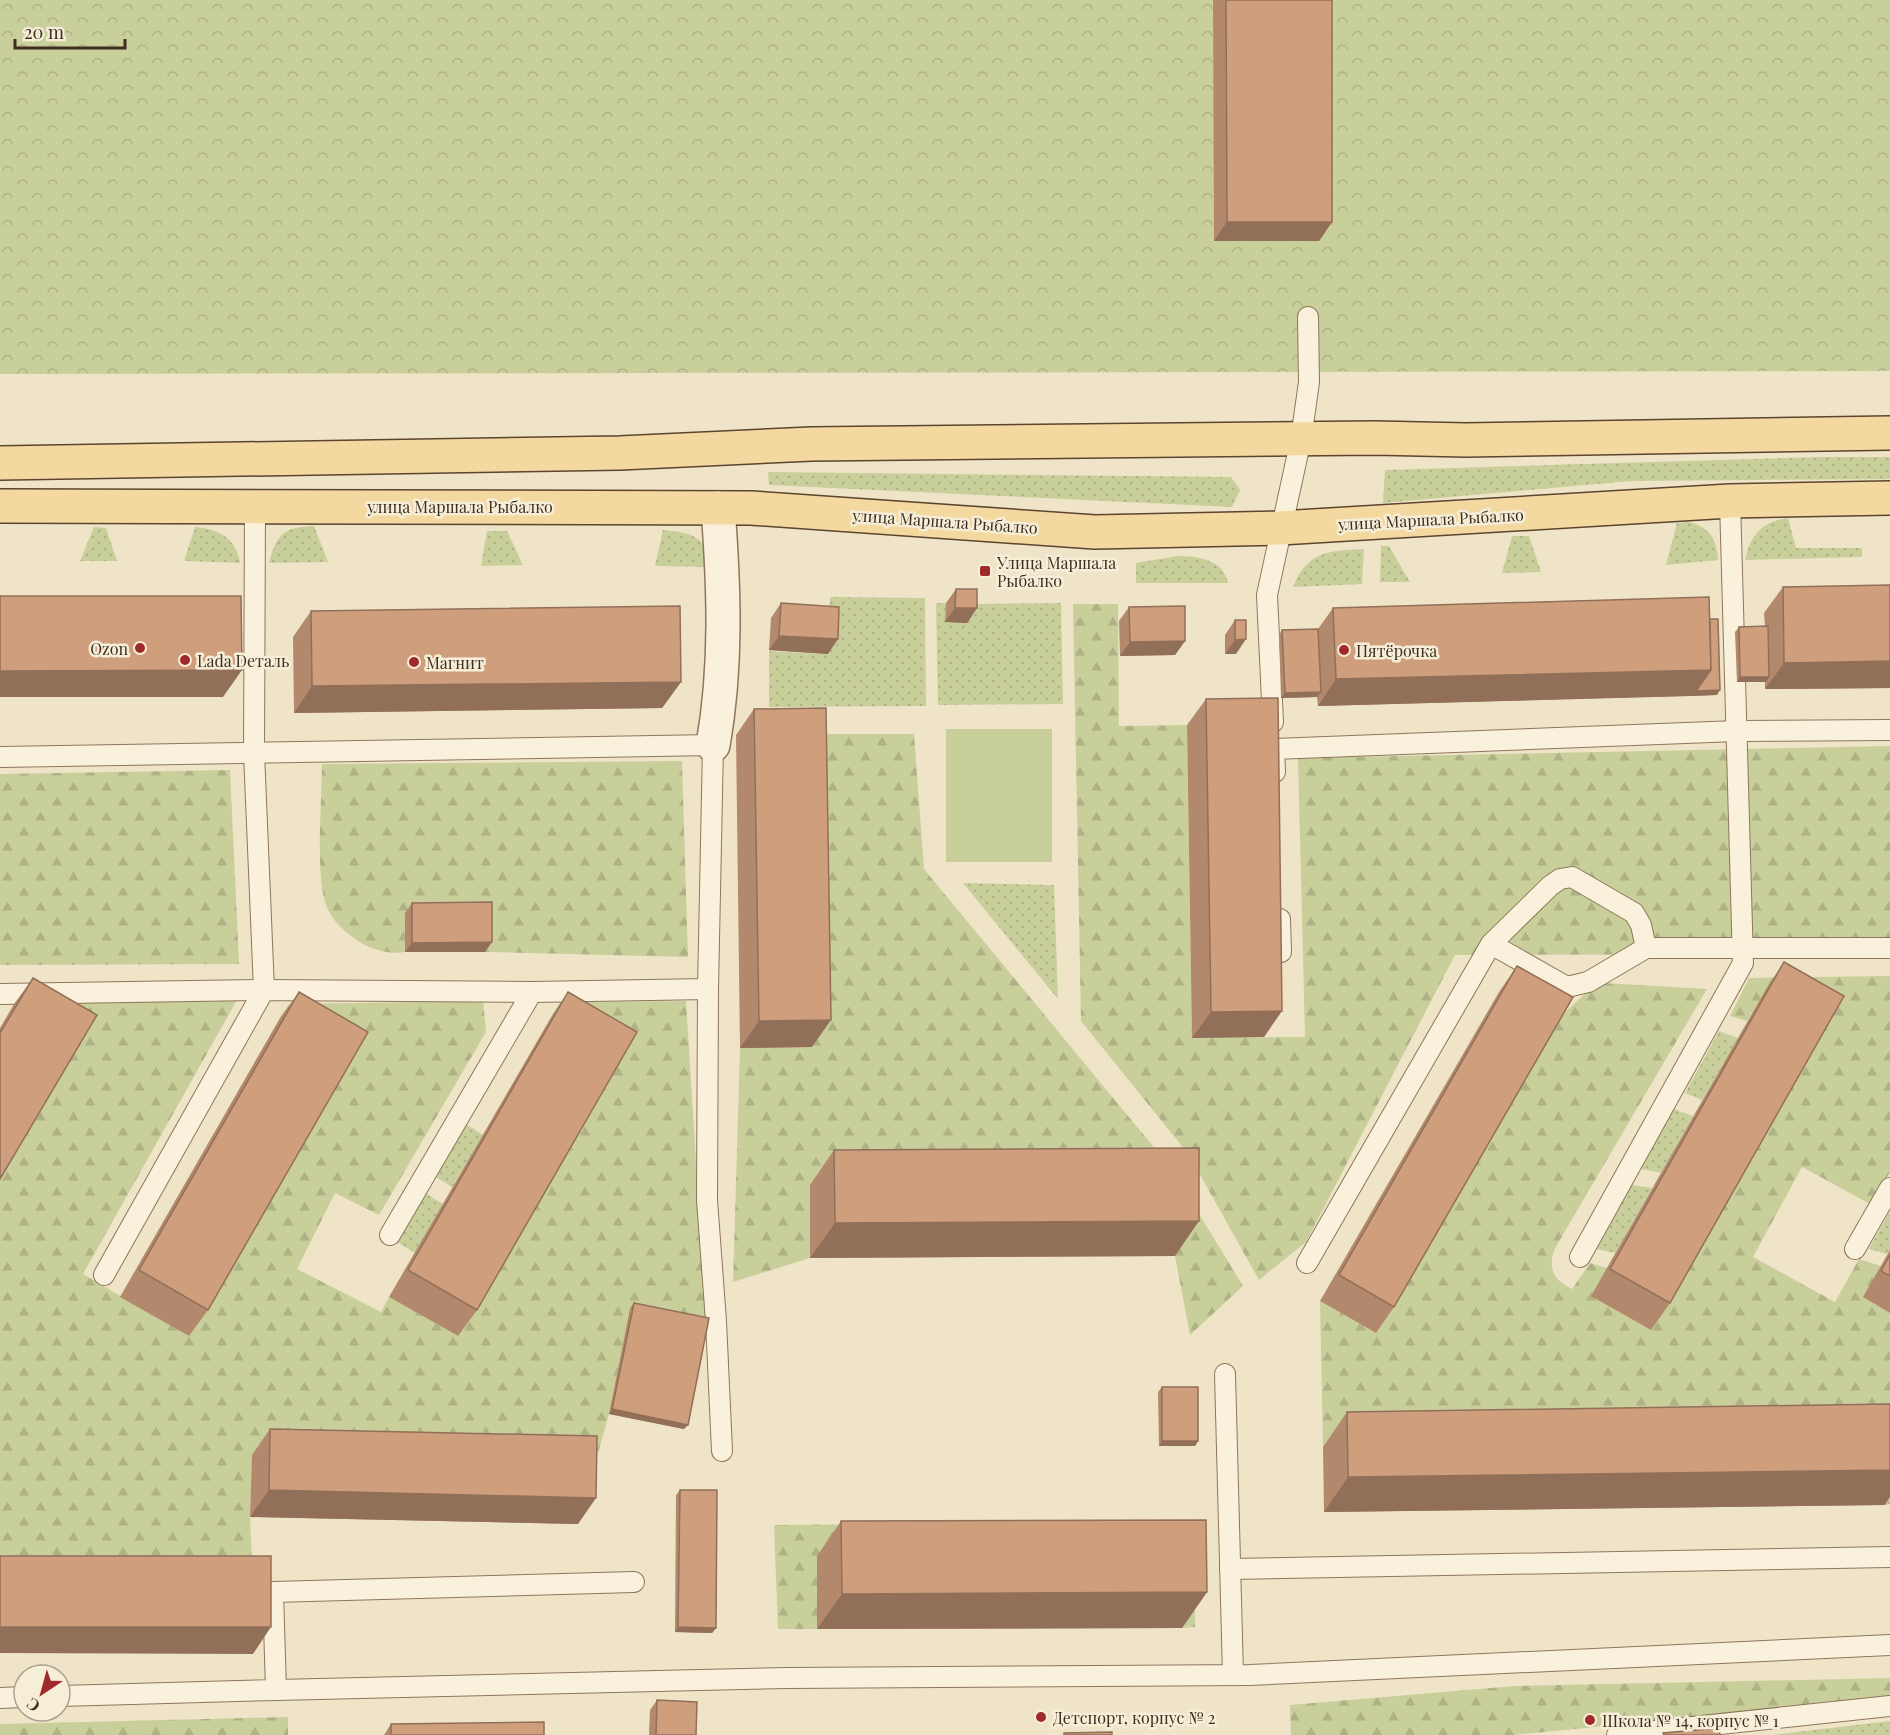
<svg xmlns="http://www.w3.org/2000/svg" width="1890" height="1735" viewBox="0 0 1890 1735" font-family="'Playfair Display',serif">
<style>
.grass{fill:url(#grass-dots)}
.forest{fill:url(#forest-firs)}
.park{fill:url(#park-crowns)}
.garden{fill:#c9cf9b}
.lines{fill:none;stroke-linecap:round;stroke-linejoin:round}
.service-casing{stroke:#8d765c;stroke-width:22}
.minor-casing{stroke:#8d765c;stroke-width:36}
.primary-casing{stroke:#5b4430;stroke-width:36}
.service{stroke:#faf1dc;stroke-width:20}
.minor{stroke:#faf1dc;stroke-width:33}
.primary{stroke:#f3d9a0;stroke-width:33}
.wall{fill:#b2896c}
.shaded-wall{fill:#916f58}
.building{fill:#cf9f7d;stroke:#916f58;stroke-width:1.5}
.poi-dot{fill:#9e2a2b;stroke:#f7eed8;stroke-width:2}
.labels{text-anchor:middle;dominant-baseline:central;stroke-width:5;stroke-linejoin:round;paint-order:stroke}
.street-label{font-size:16px;fill:#3d2e20;stroke:#f7eed8}
.poi-label{font-size:16px;fill:#3d2e20;stroke:#f7eed8;text-anchor:start}
</style>
<defs>
<pattern id="grass-dots" width="8" height="8" patternUnits="userSpaceOnUse" patternTransform="scale(1.5)"><rect width="8" height="8" fill="#c9cf9b"/><path d="M2 2h.1M6 6h.1" fill="none" stroke="#aeb285" stroke-width="1.8" stroke-linecap="round"/></pattern>
<pattern id="forest-firs" width="22" height="20" patternUnits="userSpaceOnUse" patternTransform="scale(1.5)"><rect width="22" height="20" fill="#c9cf9b"/><path d="M5 1l3.5 6h-7zM16 11l3.5 6h-7z" fill="#aeb285"/></pattern>
<pattern id="park-crowns" width="20" height="18" patternUnits="userSpaceOnUse" patternTransform="scale(1.5)"><rect width="20" height="18" fill="#c9cf9b"/><path d="M2 6a3 3 0 1 1 6 0M12 15a3 3 0 1 1 6 0" fill="none" stroke="#aeb285"/></pattern>
</defs>
<rect width="100%" height="100%" fill="#f0e4c8"/>
<g class="grass">
<polygon points="1823,457 1890,457 1890,479 1631,481 1383,503 1385,470"/>
<polygon points="768,472 1231,477 1240,490 1232,507 769,485"/>
<path d="M1788,518L1796,548H1862V557L1745,560C1750,536 1762,521 1788,518Z"/>
<path d="M1689,522C1710,527 1717,540 1718,560L1666,565L1677,523Z"/>
<path d="M314,526L328,562L269,563C276,534 284,527 314,526Z"/>
<polygon points="94,527 106,528 117,561 80,561"/>
<path d="M195,527C219,529 236,538 240,563L184,561Z"/>
<path d="M663,530C692,533 706,535 709,567L655,566Z"/>
<polygon points="487,531 507,531 523,565 481,566"/>
<polygon points="1512,536 1529,536 1541,572 1502,573"/>
<polygon points="1381,546 1389,546 1410,582 1380,582"/>
<path d="M1364,549L1362,584L1293,587C1308,550 1329,551 1364,549Z"/>
<path d="M1178,556C1199,556 1223,560 1228,583H1136V563Z"/>
<polygon points="830,597 925,598 926,706 769,707 769,651 828,654"/>
<polygon points="936,603 946,603 945,622 966,623 967,604 1061,603 1063,704 938,705"/>
<polygon points="963,883 1054,885 1058,999"/>
<polygon points="1719,1031 1738,1038 1702,1100 1685,1093"/>
<polygon points="1674,1109 1693,1116 1661,1173 1641,1169"/>
<polygon points="466,1124 483,1135 452,1187 436,1177"/>
<polygon points="1632,1185 1652,1188 1615,1253 1597,1249"/>
<polygon points="425,1193 443,1204 415,1253 397,1242"/>
<polygon points="1890,1211 1890,1250 1887,1254 1869,1249"/>
<polygon points="1890,1721 1890,1735 1772,1735"/>
</g>
<g class="forest">
<polygon points="1073,604 1118,604 1119,726 1187,725 1192,1038 1305,1037 1298,758 1890,746 1890,954 1455,955 1306,1242 1259,1280 1189,1155 1081,1021"/>
<polygon points="807,734 914,734 924,869 1171,1168 1243,1286 1190,1335 1175,1256 1174,1184 810,1185 810,1258 733,1282 740,1048 812,1047"/>
<path d="M682,761L688,957L485,952V913C460,925 434,942 407,951C395,956 374,950 363,944C348,935 332,922 326,905C315,874 322,800 322,764Z"/>
<polygon points="230,770 239,964 0,965 0,774"/>
<path d="M1890,976V1172L1872,1205L1802,1167L1753,1257L1835,1302L1859,1259L1881,1266L1890,1313V1504L1885,1505L1884,1439L1323,1447L1320,1301L1376,1333L1563,1014L1588,991L1603,983L1707,989L1554,1250C1548,1270 1554,1280 1572,1289L1590,1263L1607,1268L1591,1296L1766,989L1747,1021L1730,1016L1749,978Z"/>
<polygon points="237,1000 83,1274 189,1336 349,1058 280,1018 289,1004 483,1001 486,1032 379,1215 335,1193 297,1269 381,1312 389,1297 458,1336 618,1058 550,1019 560,1002 686,1001 706,1323 630,1308 609,1414 578,1524 252,1455 250,1517 253,1582 0,1582 0,1174 14,1004"/>
<polygon points="1195,1522 1195,1627 1182,1628 1182,1555 817,1629 778,1629 774,1525"/>
<polygon points="1890,1678 1890,1698 1514,1735 1291,1735 1290,1705 1514,1686"/>
<polygon points="288,1717 288,1735 0,1735 0,1724"/>
</g>
<polygon class="park" points="0,0 1890,0 1890,371 0,374"/>
<rect class="garden" x="946" y="729" width="106" height="133"/>
<g class="lines">
<defs>
<g id="service">
<polyline points="1273,722 1267,595 1301,439 1309,382 1308,317"/>
<polyline points="0,757 713,745 708,989"/>
<polyline points="1275,772 1274,749 1737,731 1890,730"/>
<polyline points="1280,919 1281,952"/>
<polyline points="1491,944 1550,886 1560,879 1572,877 1634,913 1641,925 1646,948"/>
<polyline points="0,994 264,990 532,992 708,989 707,1200 716,1321 722,1451"/>
<polyline points="390,1235 532,992"/>
<polyline points="1855,1249 1890,1188"/>
<polyline points="1580,1257 1743,963 1730,501"/>
<polyline points="1307,1263 1491,944 1567,987 1588,982 1646,948 1890,948"/>
<polyline points="104,1275 264,990 254,753 255,505"/>
<polyline points="1225,1374 1233,1675"/>
<polyline points="1230,1569 1890,1557"/>
<polyline points="276,1690 787,1678 1250,1675 1890,1645"/>
<polyline points="60,1696 276,1690 273,1592 634,1582"/>
<polyline points="0,1698 24,1697"/>
<polyline points="1617,1735 1890,1706"/>
</g>
<path id="minor" d="M713,745C727,666 724,588 718,508"/>
<g id="primary">
<polyline points="0,463 620,453 811,444 1375,438 1466,440 1890,433"/>
<polyline points="0,506 751,508 1095,532 1280,528 1730,501 1890,498"/>
</g>
</defs>
<use href="#service" class="service-casing"/>
<use href="#minor" class="minor-casing"/>
<use href="#primary" class="primary-casing"/>
<use href="#service" class="service"/>
<use href="#minor" class="minor"/>
<use href="#primary" class="primary"/>
</g>
<g class="wall">
<polygon points="1213,0 1332,0 1332,222 1319,241 1214,241"/>
<polygon points="1890,585 1890,688 1765,689 1765,682 1737,682 1735,632 1739,627 1765,626 1764,613 1783,587"/>
<polygon points="956,589 977,608 967,623 945,622 946,603"/>
<polygon points="781,603 828,654 769,650 771,618"/>
<polygon points="1129,607 1185,641 1175,655 1120,656 1119,621"/>
<polygon points="1333,608 1717,695 1318,706 1317,697 1281,698 1279,635 1282,630 1318,629"/>
<polygon points="311,611 681,682 662,708 294,713 293,637"/>
<polygon points="1235,620 1236,654 1225,654 1225,635"/>
<polygon points="1206,699 1264,1037 1192,1038 1187,725"/>
<polygon points="754,709 812,1047 740,1048 736,735"/>
<polygon points="412,903 485,952 405,952 405,913"/>
<polygon points="1784,962 1670,1303 1651,1330 1591,1296 1766,989"/>
<polygon points="1517,966 1394,1307 1376,1333 1320,1301 1499,992"/>
<polygon points="33,978 0,1179 0,1028 14,1004"/>
<polygon points="299,992 208,1310 189,1336 120,1297 280,1018"/>
<polygon points="568,992 477,1310 458,1336 389,1297 550,1019"/>
<polygon points="834,1150 1175,1256 810,1258 810,1185"/>
<polygon points="1890,1250 1890,1313 1863,1297"/>
<polygon points="634,1303 684,1429 609,1414 630,1308"/>
<polygon points="1162,1387 1198,1441 1195,1446 1159,1446 1158,1392"/>
<polygon points="1347,1412 1885,1505 1324,1512 1323,1447"/>
<polygon points="270,1429 578,1524 250,1517 252,1455"/>
<polygon points="680,1490 716,1628 712,1633 675,1632 676,1495"/>
<polygon points="841,1521 1207,1592 1182,1628 817,1629 817,1556"/>
<polygon points="657,1700 696,1735 649,1735 650,1710"/>
<polygon points="391,1724 544,1735 384,1735"/>
</g>
<g class="shaded-wall">
<polygon points="1227,222 1332,222 1319,241 1214,241"/>
<polygon points="955,608 977,608 967,623 945,622"/>
<polygon points="779,636 838,639 828,654 769,650"/>
<polygon points="1246,639 1236,654 1225,654 1235,640"/>
<polygon points="1185,641 1175,655 1120,656 1130,642"/>
<polygon points="1890,661 1890,688 1765,689 1784,663"/>
<polygon points="242,670 223,697 0,697 0,671"/>
<polygon points="1711,670 1692,696 1318,706 1336,679"/>
<polygon points="1740,677 1769,677 1766,682 1737,682"/>
<polygon points="681,682 662,708 294,713 312,686"/>
<polygon points="1720,690 1717,695 1692,696 1696,691"/>
<polygon points="1321,692 1317,697 1281,698 1285,693"/>
<polygon points="492,942 485,952 405,952 412,943"/>
<polygon points="1282,1011 1264,1037 1192,1038 1211,1012"/>
<polygon points="831,1020 812,1047 740,1048 759,1021"/>
<polygon points="1199,1221 1175,1256 810,1258 835,1223"/>
<polygon points="612,1409 688,1425 684,1429 609,1414"/>
<polygon points="1162,1441 1198,1441 1195,1446 1159,1446"/>
<polygon points="1890,1470 1890,1497 1885,1505 1324,1512 1348,1477"/>
<polygon points="269,1490 596,1498 578,1524 250,1517"/>
<polygon points="1207,1592 1182,1628 817,1629 842,1594"/>
<polygon points="0,1627 271,1627 253,1654 0,1653"/>
<polygon points="678,1627 716,1628 712,1633 675,1632"/>
</g>
<g class="building">
<polygon points="1226,0 1332,0 1332,222 1227,222"/>
<polygon points="1890,585 1890,661 1784,663 1783,587"/>
<polygon points="956,589 977,589 977,608 955,608"/>
<polygon points="0,596 241,596 242,670 0,671"/>
<polygon points="1709,597 1711,670 1336,679 1333,608"/>
<polygon points="781,603 839,607 838,639 779,636"/>
<polygon points="680,606 681,682 312,686 311,611"/>
<polygon points="1185,606 1185,641 1130,642 1129,607"/>
<polygon points="1710,619 1718,619 1720,690 1696,691 1711,670"/>
<polygon points="1235,620 1246,620 1246,639 1235,640"/>
<polygon points="1768,626 1769,677 1740,677 1739,627"/>
<polygon points="1318,629 1321,692 1285,693 1282,630"/>
<polygon points="1278,698 1282,1011 1211,1012 1206,699"/>
<polygon points="826,708 831,1020 759,1021 754,709"/>
<polygon points="492,902 492,942 412,943 412,903"/>
<polygon points="1784,962 1844,996 1670,1303 1610,1269"/>
<polygon points="1517,966 1573,997 1394,1307 1339,1275"/>
<polygon points="33,978 97,1015 0,1179 0,1033"/>
<polygon points="299,992 368,1032 208,1310 139,1270"/>
<polygon points="568,992 637,1032 477,1310 408,1270"/>
<polygon points="1199,1148 1199,1221 835,1223 834,1150"/>
<polygon points="1890,1255 1890,1276 1881,1271"/>
<polygon points="634,1303 709,1318 688,1425 612,1409"/>
<rect x="1162" y="1387" width="36" height="54"/>
<polygon points="1890,1404 1890,1470 1348,1477 1347,1412"/>
<polygon points="270,1429 597,1436 596,1498 269,1490"/>
<polygon points="680,1490 717,1490 716,1628 678,1627"/>
<polygon points="1206,1520 1207,1592 842,1594 841,1521"/>
<rect x="0" y="1556" width="271" height="71"/>
<polygon points="657,1700 697,1702 696,1735 656,1735"/>
<polygon points="544,1722 544,1735 391,1735 391,1724"/>
<polygon points="1719,1728 1720,1735 1664,1735 1663,1733"/>
<polygon points="1112,1732 1112,1735 1064,1735 1064,1733"/>
</g>
<g class="poi-dot">
<rect x="979" y="565" width="12" height="12" rx="3"/>
<circle cx="140" cy="648" r="6"/>
<circle cx="1344" cy="650" r="6"/>
<circle cx="185" cy="660" r="6"/>
<circle cx="414" cy="662" r="6"/>
<circle cx="1041" cy="1717" r="6"/>
<circle cx="1590" cy="1720" r="6"/>
</g>
<g class="labels">
<g class="street-label">
<text x="460" y="506">улица Маршала Рыбалко</text>
<text transform="translate(1431 519) rotate(-3)">улица Маршала Рыбалко</text>
<text transform="translate(945 521) rotate(4)">улица Маршала Рыбалко</text>
</g>
<g class="poi-label">
<text x="997" y="562">Улица Маршала<tspan x="997" dy="18">Рыбалко</tspan></text>
<text x="128" y="648" text-anchor="end">Ozon</text>
<text x="1356" y="650">Пятёрочка</text>
<text x="197" y="660">Lada Dеталь</text>
<text x="426" y="662">Магнит</text>
<text x="1053" y="1717">Детспорт, корпус № 2</text>
<text x="1602" y="1720">Школа № 14, корпус № 1</text>
</g>
</g>
<g transform="translate(42 1693) rotate(216)"><circle r="28" fill="#f7eed8" stroke="#ada18e" stroke-width="1.5"/>
<path d="M0-4.5L10 22L0 15L-10 22Z" fill="#9e2a2b"/>
<text y="-9" font-size="16" font-weight="bold" text-anchor="middle" fill="#3d2e20">С</text>
</g>
<path d="M15 39v9h110v-9" fill="none" stroke="#3d2e20" stroke-width="3"/>
<text x="24" y="39" font-size="18" fill="#3d2e20" stroke="#f7eed8" stroke-width="4.5" paint-order="stroke">20 m</text>
</svg>
